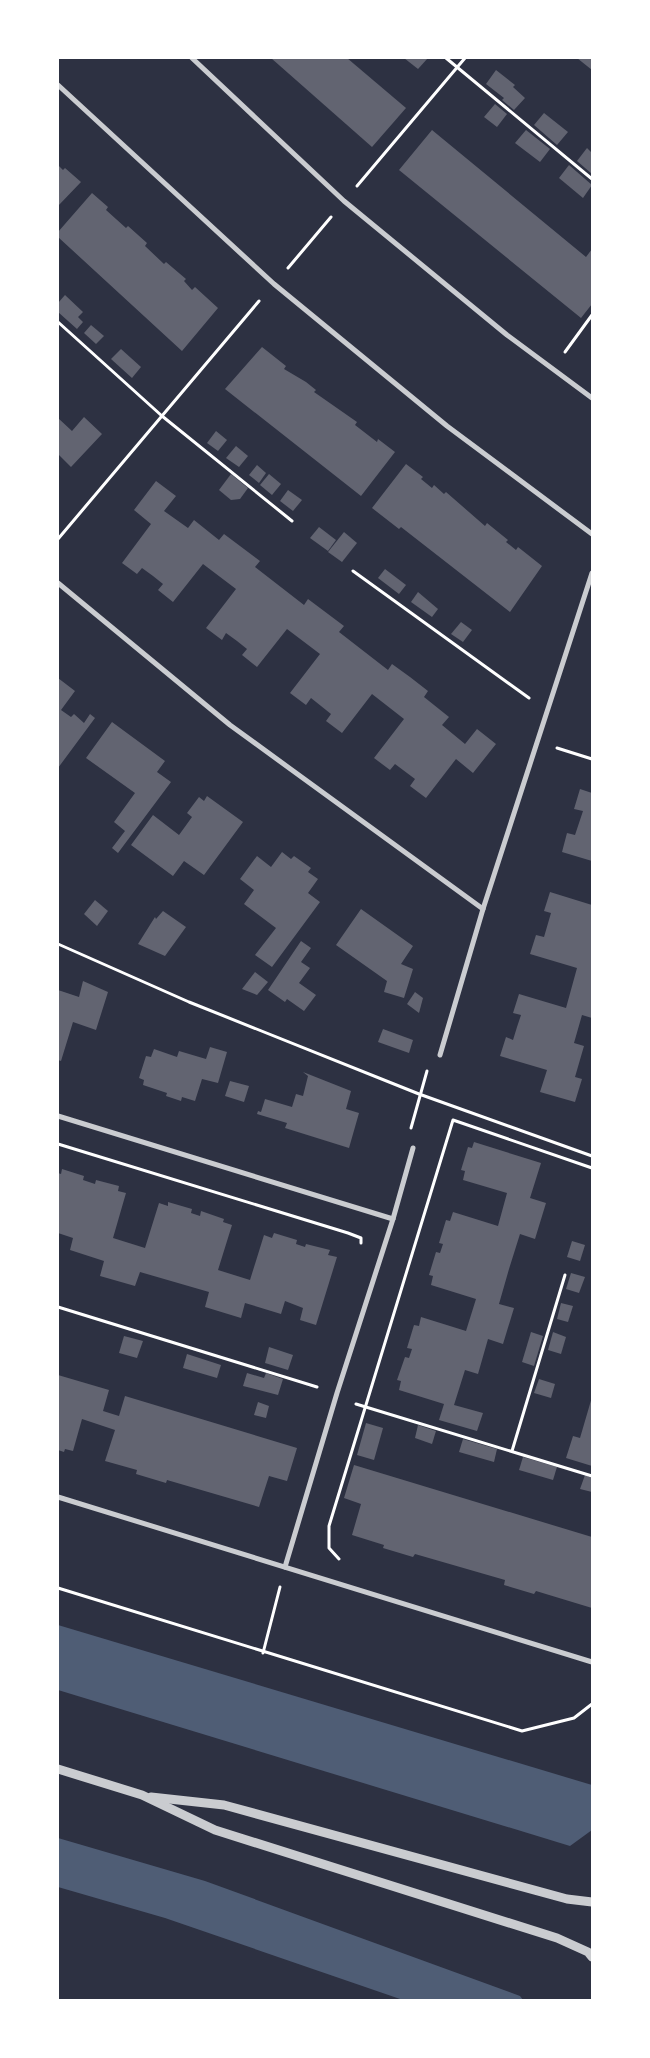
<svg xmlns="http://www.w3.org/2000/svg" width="650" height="2058" viewBox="0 0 650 2058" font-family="'Fira Sans',sans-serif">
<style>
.water{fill:#4f5d75}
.building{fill:#626471}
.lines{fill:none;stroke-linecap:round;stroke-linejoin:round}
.path{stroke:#fff;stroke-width:3}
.minor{stroke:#caccd0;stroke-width:5}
.tertiary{stroke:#caccd0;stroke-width:9}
</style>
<rect width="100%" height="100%" fill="#2d3142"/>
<g class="water">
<polygon points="58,1625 592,1785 592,1830 570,1846 58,1690"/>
<polygon points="58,1838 205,1881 520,1996 523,2000 403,2000 165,1918 58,1887"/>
</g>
<g class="building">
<polygon points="271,58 347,58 406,108 372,147"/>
<polygon points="404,58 428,58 418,69"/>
<polygon points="577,58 592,58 592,70"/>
<polygon points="496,70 515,85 513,87 525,98 514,110 502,100 504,98 486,84"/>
<polygon points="495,104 507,114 497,127 484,117"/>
<polygon points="544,113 568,132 557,145 534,125"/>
<polygon points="432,130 586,257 592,249 592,304 581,318 399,170"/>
<polygon points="526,130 550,149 540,162 515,143"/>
<polygon points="587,148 592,153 592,174 577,161"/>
<polygon points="58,165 63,170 65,168 81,182 58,206"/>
<polygon points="569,165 592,185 583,198 559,178"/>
<polygon points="92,193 108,207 106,210 126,228 128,226 147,243 145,246 164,264 166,262 186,279 184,281 192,290 195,287 218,308 182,351 58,237 58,232"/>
<polygon points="65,295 83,312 78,317 83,322 77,329 58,312 58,303"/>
<polygon points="91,325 104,336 96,344 84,333"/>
<polygon points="262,347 286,366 284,369 306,382 316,390 314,392 357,422 355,425 377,442 378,439 395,452 361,496 225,389"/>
<polygon points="121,349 141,367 132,378 111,359"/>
<polygon points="84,417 102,434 71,467 58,454 58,418 72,431"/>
<polygon points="216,431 227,440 218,451 207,443"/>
<polygon points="236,446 248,456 239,467 226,458"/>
<polygon points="406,464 423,477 421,479 432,488 434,485 444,494 446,492 485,526 487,523 508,540 506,542 516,550 518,547 542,566 510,612 401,527 399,529 372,508"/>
<polygon points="257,465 266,473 259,483 249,475"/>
<polygon points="231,474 248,488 240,499 231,500 219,490"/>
<polygon points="269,474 281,484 272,495 260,485"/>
<polygon points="156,481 176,496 164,511 188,528 194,520 219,540 224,534 260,561 255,567 304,605 308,599 344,626 339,632 388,670 392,664 410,677 428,691 424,697 449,717 442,725 465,744 477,729 496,744 473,773 456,759 426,798 410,786 415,779 395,764 390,770 374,758 404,719 372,694 342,733 326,721 331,714 311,698 306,705 290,693 320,654 287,629 257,667 242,655 247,649 237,641 226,633 222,640 206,628 236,589 203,564 173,602 158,590 163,584 153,576 142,568 137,574 122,563 151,524 134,510"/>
<polygon points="288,490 302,500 293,511 280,501"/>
<polygon points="319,527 336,540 328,551 310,538"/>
<polygon points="344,532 357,543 342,562 328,552"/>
<polygon points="385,569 406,585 399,594 378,578"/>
<polygon points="418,592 438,609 432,617 411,602"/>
<polygon points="461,622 472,630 463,642 451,634"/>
<polygon points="58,678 75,691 61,710 71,717 74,714 84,723 90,714 95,718 58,768"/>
<polygon points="112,722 165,761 157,772 171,782 118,853 112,848 125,831 114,822 135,793 86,758"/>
<polygon points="580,789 592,793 592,861 562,852 567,833 575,835 583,811 574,809"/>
<polygon points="207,796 243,822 204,875 184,861 173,876 131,845 153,815 179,835 192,817 187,813 199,797 204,801"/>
<polygon points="282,852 291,859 294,856 311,868 308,872 318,879 308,893 320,902 272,967 255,955 276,928 244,904 254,890 240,879 257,856 271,867"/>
<polygon points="550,892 592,905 592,1018 582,1015 574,1043 584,1046 575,1077 582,1079 575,1102 540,1092 547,1070 500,1056 506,1037 513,1040 517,1027 521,1015 513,1013 519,994 566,1008 577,968 530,954 536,935 544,937 551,913 544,911"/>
<polygon points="95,900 108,911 97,926 84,914"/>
<polygon points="361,909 413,946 401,964 413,969 404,998 384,992 387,981 336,945"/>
<polygon points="163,911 186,927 165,956 138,944 155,917 156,919"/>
<polygon points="301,941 311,948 301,962 310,968 299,983 316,995 304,1011 287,999 285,1002 268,990"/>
<polygon points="255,972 268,982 257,995 242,989"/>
<polygon points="83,981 108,992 96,1030 73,1022 61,1061 58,1060 58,990 79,997"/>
<polygon points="415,992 423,998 419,1013 407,1004"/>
<polygon points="383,1029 413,1040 409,1053 378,1042"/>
<polygon points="210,1047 227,1052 218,1083 202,1079 195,1101 182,1097 181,1101 166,1096 167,1093 143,1085 144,1080 139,1078 146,1056 151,1057 154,1049 177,1057 179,1051 206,1059"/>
<polygon points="303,1072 351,1091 346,1109 359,1113 349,1148 285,1128 287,1123 257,1114 258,1111 261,1112 265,1099 292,1107 296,1094 303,1096 308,1076"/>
<polygon points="230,1081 249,1086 244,1102 225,1096"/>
<polygon points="474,1142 541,1163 530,1198 546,1203 535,1239 520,1234 509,1269 499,1304 514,1308 503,1344 488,1339 478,1374 465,1370 454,1405 483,1413 477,1431 439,1420 444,1404 399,1390 401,1381 397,1380 405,1357 409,1358 412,1349 407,1348 414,1325 419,1326 421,1317 466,1331 476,1299 431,1285 433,1276 429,1275 436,1252 440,1253 443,1244 439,1243 446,1220 450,1221 453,1212 498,1226 507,1193 463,1180 465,1171 461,1170 468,1147 472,1148"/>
<polygon points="62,1169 84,1176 83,1180 95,1184 96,1180 119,1186 118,1191 126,1193 113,1238 145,1248 159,1203 168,1206 168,1202 192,1209 191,1213 200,1216 201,1211 224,1219 223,1222 232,1225 218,1270 250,1280 264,1235 272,1238 274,1233 297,1240 296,1244 305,1247 306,1244 330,1250 328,1255 337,1257 316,1325 300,1320 303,1308 285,1301 281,1314 245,1303 241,1318 205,1307 209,1292 140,1272 135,1286 100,1276 104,1261 70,1250 73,1238 58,1233 58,1173 61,1174"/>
<polygon points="572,1241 585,1245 580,1261 567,1257"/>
<polygon points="571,1273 585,1277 579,1293 566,1289"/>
<polygon points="561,1303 573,1306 568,1322 557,1319"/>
<polygon points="531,1332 543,1336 534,1366 522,1362"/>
<polygon points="553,1332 566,1337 561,1354 548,1350"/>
<polygon points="124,1336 143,1341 137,1358 119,1353"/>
<polygon points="269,1347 293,1355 288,1370 265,1363"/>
<polygon points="187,1354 221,1365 217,1378 183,1368"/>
<polygon points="247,1373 264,1378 266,1373 283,1379 278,1395 243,1386"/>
<polygon points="58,1375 109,1390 103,1411 119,1416 125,1396 297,1448 287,1481 269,1476 259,1507 167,1480 166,1483 136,1474 137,1470 105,1461 115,1430 82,1419 73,1451 65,1449 64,1452 58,1450"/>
<polygon points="539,1379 555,1384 551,1398 534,1393"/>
<polygon points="592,1397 592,1466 566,1458 573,1436 580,1438"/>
<polygon points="258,1402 269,1406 266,1418 254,1415"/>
<polygon points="366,1423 383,1428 374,1460 357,1455"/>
<polygon points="418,1425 436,1431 432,1444 415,1438"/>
<polygon points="463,1439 497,1449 494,1462 459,1452"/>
<polygon points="523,1457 557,1467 553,1480 519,1470"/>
<polygon points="354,1465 592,1537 592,1608 536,1591 534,1594 504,1585 505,1580 415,1554 413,1557 383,1548 384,1545 352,1535 361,1504 344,1498"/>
<polygon points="585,1475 592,1478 592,1492 580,1489"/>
</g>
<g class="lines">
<g class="path">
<polyline points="446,58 592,179"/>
<polyline points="357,186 465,58"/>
<polyline points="288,268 331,217"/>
<polyline points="58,322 162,416 292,521"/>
<polyline points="565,352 592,315"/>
<polyline points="58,539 259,301"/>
<polyline points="353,571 529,698"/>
<polyline points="557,748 592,759"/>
<polyline points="58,944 189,1002 419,1094 592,1156"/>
<polyline points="411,1128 427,1071"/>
<polyline points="58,1144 348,1233 361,1238 361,1243"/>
<polyline points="58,1307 317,1387"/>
<polyline points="356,1404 592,1476"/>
<polyline points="512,1451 565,1275"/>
<polyline points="339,1559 329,1548 329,1526 453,1120 592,1168"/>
<polyline points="58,1588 522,1731 574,1718 592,1704"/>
<polyline points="263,1653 280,1587"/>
</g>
<g class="minor">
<polyline points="192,58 344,201 507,335 592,398"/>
<polyline points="58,85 274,284 447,426 592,534"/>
<polyline points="58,583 230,725 483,909"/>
<polyline points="440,1055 483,909 592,573"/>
<polyline points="58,1116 393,1219"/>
<polyline points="58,1497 592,1662"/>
<polyline points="285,1567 337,1393 393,1219 413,1148"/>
</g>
<g class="tertiary">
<polyline points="58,1769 142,1795 215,1830 557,1938 588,1952 592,1957"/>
<polyline points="151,1797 224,1805 567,1899 592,1902"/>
</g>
</g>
<rect width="650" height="2058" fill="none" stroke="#ffffff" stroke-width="118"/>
</svg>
